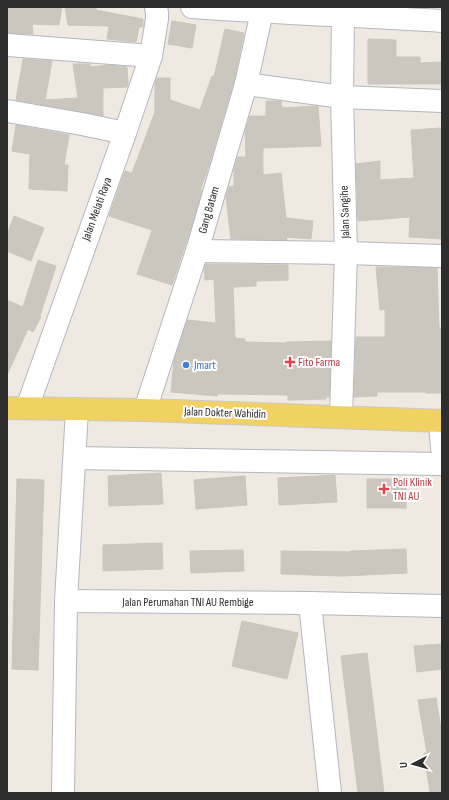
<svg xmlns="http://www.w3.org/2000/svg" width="449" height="800" viewBox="0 0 449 800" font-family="'Sofia Sans Condensed',sans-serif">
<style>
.building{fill:#cbc7bf;stroke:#cbc5ba}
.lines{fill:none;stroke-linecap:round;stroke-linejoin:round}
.minor-casing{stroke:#b4b7c1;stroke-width:24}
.major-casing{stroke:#c9c9c9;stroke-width:24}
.minor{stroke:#fff;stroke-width:22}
.major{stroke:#f2d163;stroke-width:22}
.health-dot{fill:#e0444e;stroke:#fff;stroke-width:1.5}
.shop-dot{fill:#3f7fe0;stroke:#fff;stroke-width:1.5}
.labels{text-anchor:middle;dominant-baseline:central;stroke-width:4;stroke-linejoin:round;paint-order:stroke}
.street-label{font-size:12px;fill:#2e2e2e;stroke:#fff}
.health-label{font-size:12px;fill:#be3a42;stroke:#fff;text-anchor:start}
.shop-label{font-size:12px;fill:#366cbe;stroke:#fff;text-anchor:start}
</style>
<rect width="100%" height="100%" fill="#efe9e1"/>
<g class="building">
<polygon points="7,7 62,7 59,25 32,24 33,34 7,33"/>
<polygon points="65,7 96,7 96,10 143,19 143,27 139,27 136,42 107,39 109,26 68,25"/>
<polygon points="172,21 196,25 192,48 168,44"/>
<polygon points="225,29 244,33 234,81 209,165 200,191 202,190 190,231 172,285 137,274 152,230 109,216 125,171 132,173 155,112 155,83 157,78 170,78 170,100 200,110 212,76 214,77"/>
<polygon points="368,39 396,40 396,57 420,57 420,63 442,62 442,84 368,84"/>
<polygon points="23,59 52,61 45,100 78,98 73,64 90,64 90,67 109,65 127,67 128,84 127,87 103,88 103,116 16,100"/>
<polygon points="266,101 281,101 282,108 318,106 321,146 263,148 263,175 281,173 286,218 313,221 311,239 286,237 287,240 231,239 226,197 229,187 234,186 234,169 238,157 246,157 245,131 250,116 266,116"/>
<polygon points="16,125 69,135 64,165 68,165 67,191 29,189 30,154 12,151"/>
<polygon points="442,128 442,239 409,237 410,217 358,221 356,164 380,161 380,180 414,178 411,130"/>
<polygon points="14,216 44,228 31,261 7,251 7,235"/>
<polygon points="38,260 56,266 40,316 41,317 33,332 28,329 7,375 7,300 23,307"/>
<polygon points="206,264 288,265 288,280 256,281 256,286 233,287 235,338 245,339 245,342 286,343 286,342 331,341 329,397 326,397 326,399 288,400 288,395 218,394 217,396 171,392 174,360 187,320 216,323 214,279 205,280 204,269"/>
<polygon points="376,267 437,268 439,328 442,328 442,393 426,393 426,392 377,392 377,396 354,397 356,337 385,337 385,309 380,310"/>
<polygon points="161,473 163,504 109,506 108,476"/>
<polygon points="335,475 337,502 279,505 278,478"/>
<polygon points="245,476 247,505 196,509 194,480"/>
<polygon points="17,479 44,480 38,670 12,669"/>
<rect x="367" y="479" width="39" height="29"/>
<polygon points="162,543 163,569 103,571 103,545"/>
<polygon points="406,549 407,573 343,576 281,574 281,551 351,552 351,551"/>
<polygon points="243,550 244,571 191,573 190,551"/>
<polygon points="242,621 298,633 287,679 232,666"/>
<polygon points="442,644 442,669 417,672 414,646"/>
<polygon points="367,653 384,793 358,793 341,656"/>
<polygon points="436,698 442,735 442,793 430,793 424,753 427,753 418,700"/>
</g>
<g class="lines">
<defs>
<g id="minor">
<path d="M192,7C275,13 359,16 442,21"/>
<polyline points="8,45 151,56"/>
<polyline points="246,84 342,97 442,101"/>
<polyline points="7,111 82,124 125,133"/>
<polyline points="197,251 346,253 442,256"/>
<polyline points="27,408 125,133 151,56 157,19 157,13 156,7"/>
<polyline points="145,410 197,251 246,84 263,7"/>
<polyline points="341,417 346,253 342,97 343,15 344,7"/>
<polyline points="440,422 442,448"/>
<polyline points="75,458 442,464"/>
<polyline points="66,601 310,603 442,606"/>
<polyline points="310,603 330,793"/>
<polyline points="63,793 66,601 77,410"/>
</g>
<polyline id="major" points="7,408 145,410 442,421"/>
</defs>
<use href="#minor" class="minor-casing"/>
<use href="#major" class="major-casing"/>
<use href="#minor" class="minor"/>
<use href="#major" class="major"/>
</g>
<g class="health-dot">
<path d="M288 356h4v4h4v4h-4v4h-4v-4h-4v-4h4z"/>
<path d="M382 483h4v4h4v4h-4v4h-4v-4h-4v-4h4z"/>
</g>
<circle class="shop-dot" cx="186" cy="365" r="4"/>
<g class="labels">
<g class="street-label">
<text transform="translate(97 209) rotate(-70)">Jalan Melati Raya</text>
<text transform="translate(209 210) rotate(-74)">Gang Batam</text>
<text transform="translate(345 212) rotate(-92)">Jalan Sangihe</text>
<text transform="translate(225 413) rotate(2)">Jalan Dokter Wahidin</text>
<text x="188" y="602">Jalan Perumahan TNI AU Rembige</text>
</g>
<g class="health-label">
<text x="298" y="362">Fito Farma</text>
<text x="393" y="482">Poli Klinik<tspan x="393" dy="14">TNI AU</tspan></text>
</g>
<g class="shop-label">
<text x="194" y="365">Jmart</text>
</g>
</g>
<rect width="449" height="800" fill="none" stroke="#2e2e2e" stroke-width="16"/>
<g transform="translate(413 764) rotate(264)" stroke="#ffffff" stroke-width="3" paint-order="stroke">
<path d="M0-3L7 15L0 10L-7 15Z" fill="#2e2e2e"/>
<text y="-6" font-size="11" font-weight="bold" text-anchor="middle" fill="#2e2e2e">U</text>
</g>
</svg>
